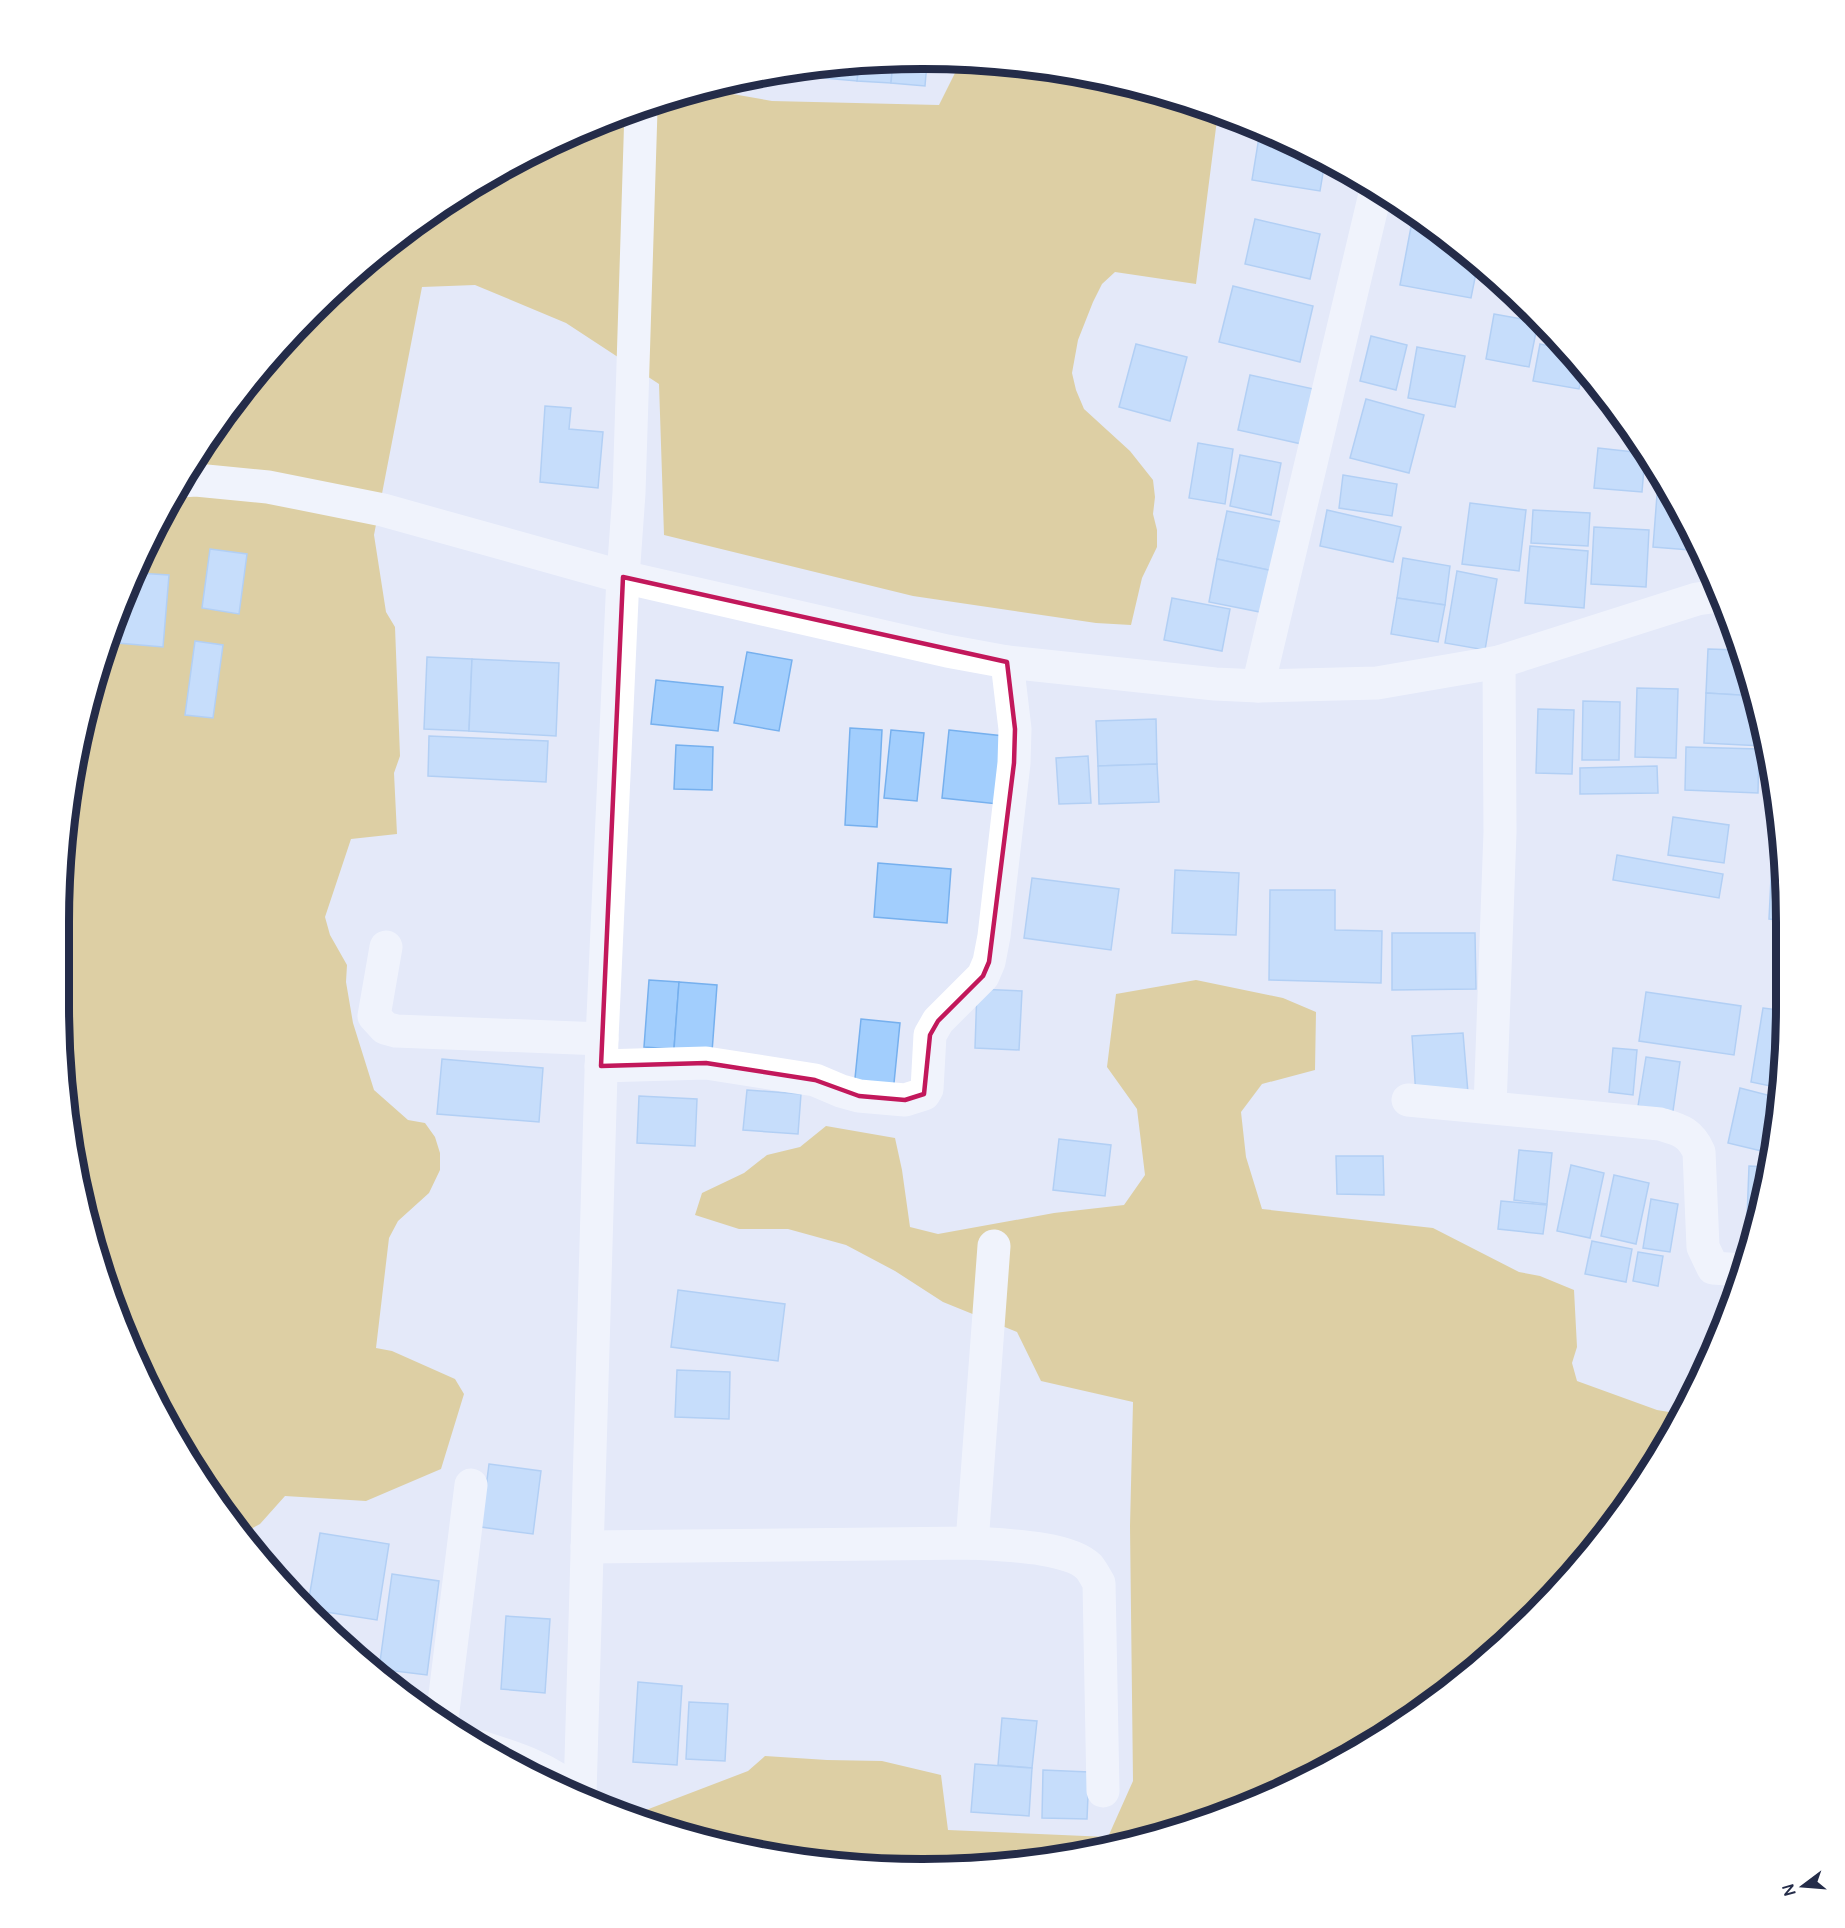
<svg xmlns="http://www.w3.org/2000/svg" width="1845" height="1928" viewBox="0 0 1845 1928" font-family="Manrope,sans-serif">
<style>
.forest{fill:#d5b03d}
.building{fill:#a2cefd;stroke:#76b0ee;stroke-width:1.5}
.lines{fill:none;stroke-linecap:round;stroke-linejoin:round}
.minor{stroke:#fff;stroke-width:33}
.major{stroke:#fff;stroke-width:33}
.marked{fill:none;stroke:#c2185b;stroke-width:4.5;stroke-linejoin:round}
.rim{fill:none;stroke:#242c49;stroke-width:8}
</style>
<rect width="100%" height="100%" fill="#e4e9f9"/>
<g class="forest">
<polygon points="957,63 1035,66 1200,104 1218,112 1196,284 1115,272 1102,284 1093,302 1078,340 1072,373 1076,390 1084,409 1130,451 1153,480 1155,497 1153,514 1157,530 1157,547 1142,578 1131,625 1096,623 913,596 664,535 659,384 566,323 475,285 422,287 374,535 386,612 395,627 400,756 394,773 397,834 351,839 325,917 330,935 347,965 346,982 353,1023 374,1090 408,1120 425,1123 435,1137 440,1153 440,1170 429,1193 398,1221 389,1238 376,1348 392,1351 455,1379 464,1394 441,1469 366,1501 285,1496 260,1524 245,1532 204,1486 124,1336 75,1174 59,1006 66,810 104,645 174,491 273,353 396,237 540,148 698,88 772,101 939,105 955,73"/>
<polygon points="1196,980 1283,998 1316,1012 1315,1070 1262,1084 1241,1112 1246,1157 1262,1209 1433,1228 1519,1272 1540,1276 1574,1290 1577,1347 1572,1363 1577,1381 1657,1410 1681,1414 1608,1532 1492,1655 1354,1754 1146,1840 979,1868 810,1862 645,1824 646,1810 748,1771 765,1756 827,1760 882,1761 941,1775 948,1830 1108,1837 1133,1781 1130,1526 1133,1402 1041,1381 1017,1332 943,1302 895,1271 846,1245 788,1229 739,1229 695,1215 702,1193 744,1173 767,1155 800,1147 826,1126 895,1138 902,1170 910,1227 938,1234 1054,1213 1124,1205 1145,1175 1137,1109 1107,1067 1116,994"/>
</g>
<g class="building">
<polygon points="866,60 893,61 891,83 857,81 859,61"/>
<polygon points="859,61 857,81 824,78 825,67"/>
<polygon points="893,61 927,62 925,86 891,83"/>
<polygon points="825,67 824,78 790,75 790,73"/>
<polygon points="1260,131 1325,161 1320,191 1252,180"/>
<polygon points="1255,219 1320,234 1310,279 1245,264"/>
<polygon points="1411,227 1435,232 1478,263 1471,298 1400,285"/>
<polygon points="1233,286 1313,306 1300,362 1219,342"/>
<polygon points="1494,314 1538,322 1529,367 1486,359"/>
<polygon points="1371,336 1407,345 1396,390 1360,381"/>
<polygon points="1136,344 1187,357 1170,421 1119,407"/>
<polygon points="1540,344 1564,349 1583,370 1579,389 1533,381"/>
<polygon points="1417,347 1465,356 1455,407 1408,398"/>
<polygon points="1250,375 1318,390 1306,445 1238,430"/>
<polygon points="1366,399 1424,415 1409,473 1350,458"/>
<polygon points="545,406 571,408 569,429 603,432 598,488 540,482"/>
<polygon points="1198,443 1233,449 1225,504 1189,498"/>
<polygon points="1598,448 1643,453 1645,456 1642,492 1594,488"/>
<polygon points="1240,455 1281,463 1271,515 1230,506"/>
<polygon points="1343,475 1397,484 1392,516 1339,508"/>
<polygon points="1657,495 1670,496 1697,540 1702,551 1653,547"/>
<polygon points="1470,503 1526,510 1519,571 1462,564"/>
<polygon points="1327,510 1401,527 1393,562 1320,546"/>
<polygon points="1533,510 1590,513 1588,546 1531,543"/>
<polygon points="1227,511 1283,522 1273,571 1217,559"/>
<polygon points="1594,527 1649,530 1646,587 1591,584"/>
<polygon points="1530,546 1588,551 1584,608 1525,603"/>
<polygon points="210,549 247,554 239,614 202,608"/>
<polygon points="1403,558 1450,566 1445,605 1397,598"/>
<polygon points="1217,559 1273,571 1265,613 1209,602"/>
<polygon points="1457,571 1497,579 1485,650 1445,643"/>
<polygon points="137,573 169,575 163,647 106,642"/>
<polygon points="1172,598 1230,609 1222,651 1164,640"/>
<polygon points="1397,598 1445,605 1438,642 1391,634"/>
<polygon points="195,641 223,645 213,718 185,715"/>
<polygon points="1708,649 1739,650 1756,696 1706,693"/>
<polygon points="747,652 792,660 779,731 734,723"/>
<polygon points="427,657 472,659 469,731 424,729"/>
<polygon points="472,659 559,663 556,736 469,731"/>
<polygon points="656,680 723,687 718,731 651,724"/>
<polygon points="1637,688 1678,689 1676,758 1635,757"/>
<polygon points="1706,693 1756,696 1763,738 1763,746 1704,743"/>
<polygon points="1583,701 1620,702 1619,760 1582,760"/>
<polygon points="1538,709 1574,710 1572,774 1536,773"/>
<polygon points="1156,719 1157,764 1098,766 1096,721"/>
<polygon points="850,728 882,730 877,827 845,825"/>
<polygon points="891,730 924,733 917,801 884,798"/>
<polygon points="949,730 1004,736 998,804 942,798"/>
<polygon points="429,736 548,741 546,782 428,776"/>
<polygon points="676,745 713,747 712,790 674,789"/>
<polygon points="1686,747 1759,749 1758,793 1685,790"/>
<polygon points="1088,756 1091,803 1059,804 1056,758"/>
<polygon points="1157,764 1159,802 1099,804 1098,766"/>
<polygon points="1657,766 1658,793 1580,794 1580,768"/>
<polygon points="1673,817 1729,825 1724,863 1668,855"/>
<polygon points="1617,855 1723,874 1719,898 1613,880"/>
<polygon points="1772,858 1784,859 1785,920 1769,919"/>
<polygon points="878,863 951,869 947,923 874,917"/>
<polygon points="1175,870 1239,873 1236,935 1172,933"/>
<polygon points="1032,878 1119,889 1111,950 1024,938"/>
<polygon points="1270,890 1335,890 1335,930 1382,931 1381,983 1269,980"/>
<polygon points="1392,933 1475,933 1476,989 1392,990"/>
<polygon points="649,980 679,982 674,1049 644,1047"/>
<polygon points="679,982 717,985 712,1052 674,1049"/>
<polygon points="977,989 1022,991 1019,1050 975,1048"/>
<polygon points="1646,992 1741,1006 1734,1055 1639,1041"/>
<polygon points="1763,1008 1785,1011 1785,1062 1780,1088 1751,1082"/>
<polygon points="861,1019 900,1023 893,1093 854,1088"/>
<polygon points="1463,1033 1468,1093 1416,1096 1412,1036"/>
<polygon points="1613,1048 1637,1050 1633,1095 1609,1092"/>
<polygon points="1646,1057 1680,1062 1673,1111 1638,1106"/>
<polygon points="442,1059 543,1068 539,1122 437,1114"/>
<polygon points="1740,1088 1779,1098 1770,1153 1728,1143"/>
<polygon points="747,1090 801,1094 798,1134 743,1130"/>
<polygon points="639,1096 697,1099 695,1146 637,1143"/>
<polygon points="1059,1139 1111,1145 1105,1196 1053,1190"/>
<polygon points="1519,1150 1552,1153 1547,1204 1514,1200"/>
<polygon points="1336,1156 1383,1156 1384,1195 1337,1194"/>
<polygon points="1571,1165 1604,1173 1590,1238 1557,1231"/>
<polygon points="1749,1166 1767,1167 1759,1219 1747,1218"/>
<polygon points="1614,1175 1649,1183 1636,1244 1601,1236"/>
<polygon points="1651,1199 1678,1204 1670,1252 1643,1248"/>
<polygon points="1501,1201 1547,1205 1543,1234 1498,1229"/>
<polygon points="1746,1223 1758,1224 1745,1261 1742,1261"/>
<polygon points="1592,1241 1632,1249 1626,1282 1585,1274"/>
<polygon points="1638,1252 1663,1256 1658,1286 1633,1281"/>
<polygon points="678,1290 785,1304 778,1361 671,1347"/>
<polygon points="677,1370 730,1372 729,1419 675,1417"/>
<polygon points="489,1464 541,1471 533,1534 481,1527"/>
<polygon points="320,1533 389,1544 377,1620 313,1610 308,1604"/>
<polygon points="392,1574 439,1581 427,1675 379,1669"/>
<polygon points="506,1616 550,1619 545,1693 501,1689"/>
<polygon points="638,1682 682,1686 677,1765 633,1762"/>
<polygon points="689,1702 728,1704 725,1761 686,1759"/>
<polygon points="1002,1718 1037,1721 1032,1768 998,1765"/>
<polygon points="975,1764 1032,1768 1029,1816 971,1812"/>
<polygon points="1043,1770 1089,1772 1087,1819 1042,1818"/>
</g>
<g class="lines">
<g class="minor">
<polyline points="1258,686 1376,190"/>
<polyline points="386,947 374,1016 385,1028 396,1031 602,1039"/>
<polyline points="601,1066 706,1063 815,1080 841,1091 859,1096 905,1100 924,1094 927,1089 930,1035 938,1021 983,976 989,962 994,936 1014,763 1015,729 1007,662"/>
<path d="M1408,1100L1660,1124C1680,1130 1690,1132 1699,1152L1703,1247L1713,1268L1742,1270"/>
<polyline points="1490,1107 1500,832 1499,662"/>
<polyline points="972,1543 994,1246"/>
<path d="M587,1547L972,1543C1000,1545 1069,1546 1089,1567C1093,1572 1096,1578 1099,1583L1103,1791"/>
<polyline points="442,1719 471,1485"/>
<polyline points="580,1794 602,1039 623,577 629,493 641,110"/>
</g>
<g class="major">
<polyline points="181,481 196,480 268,487 383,510 623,577 947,651 1007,662 1215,684 1258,686 1377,683 1499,662 1697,599 1718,596"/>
<path d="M481,1747C515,1758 548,1768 575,1792"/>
</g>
</g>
<path d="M0 0H1845V1928H0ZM623,577L1007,662L1015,729L1014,763L989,962L983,976L938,1021L930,1035L924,1094L905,1100L859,1096L815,1080L706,1063L601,1066Z" fill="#e4e9f9" fill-opacity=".55" fill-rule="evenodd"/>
<path class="marked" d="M623,577L1007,662L1015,729L1014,763L989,962L983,976L938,1021L930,1035L924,1094L905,1100L859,1096L815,1080L706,1063L601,1066Z"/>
<path d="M0 0H1845V1928H0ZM922 69H923A853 853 0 0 1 1776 922V1006A853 853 0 0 1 923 1859H922A853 853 0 0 1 69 1006V922A853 853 0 0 1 922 69Z" fill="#fff" fill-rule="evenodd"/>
<path class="rim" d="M922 69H923A853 853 0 0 1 1776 922V1006A853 853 0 0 1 923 1859H922A853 853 0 0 1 69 1006V922A853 853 0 0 1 922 69Z"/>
<g transform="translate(1803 1886) rotate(254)" stroke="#ffffff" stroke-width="4.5" paint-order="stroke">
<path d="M0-4.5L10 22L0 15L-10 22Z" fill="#242c49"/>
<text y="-9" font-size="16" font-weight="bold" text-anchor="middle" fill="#242c49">N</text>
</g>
</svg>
